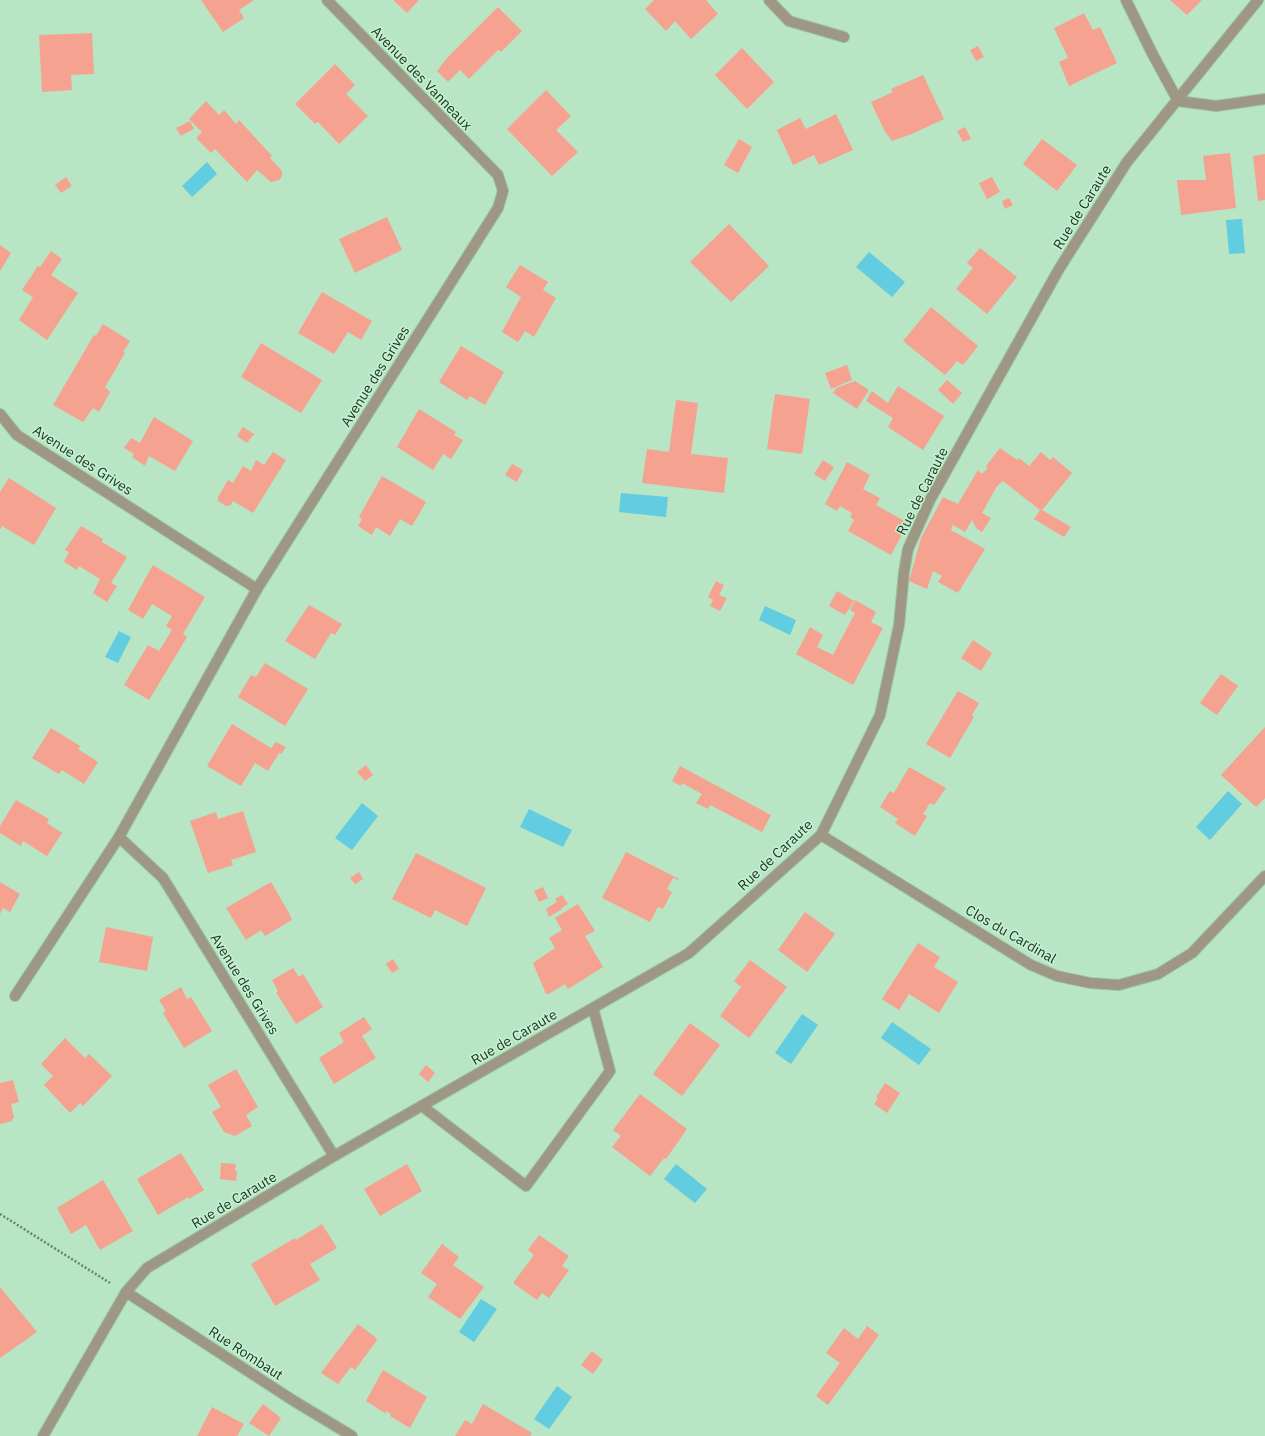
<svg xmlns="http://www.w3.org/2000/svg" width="1265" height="1436" viewBox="0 0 1265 1436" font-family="'IBM Plex Sans',sans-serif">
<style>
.water{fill:#62cce1}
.building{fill:#f5a291}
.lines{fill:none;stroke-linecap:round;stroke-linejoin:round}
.service-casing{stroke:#9ac2a4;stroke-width:12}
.minor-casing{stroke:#9ac2a4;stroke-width:12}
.path{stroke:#66856e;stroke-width:2.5;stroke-dasharray:2 2;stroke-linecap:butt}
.service{stroke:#9d9783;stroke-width:10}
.minor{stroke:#9d9783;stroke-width:10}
.labels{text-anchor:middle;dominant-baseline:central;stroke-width:3;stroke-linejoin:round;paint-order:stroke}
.street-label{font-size:14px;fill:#223427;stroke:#c5f2d0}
</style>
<rect width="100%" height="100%" fill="#b8e5c3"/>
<g class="water">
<polygon points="207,162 217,174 192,197 182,186"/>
<polygon points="1242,219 1245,253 1229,254 1226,220"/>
<polygon points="869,252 905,282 892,297 856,267"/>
<polygon points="621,493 668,497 666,517 619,512"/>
<polygon points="765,606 796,620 790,635 759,620"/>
<polygon points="119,631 131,637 118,663 105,657"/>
<polygon points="1228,791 1242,804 1210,840 1196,827"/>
<polygon points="362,803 378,816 352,850 335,838"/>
<polygon points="529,809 572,830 563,847 520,827"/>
<polygon points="802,1014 818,1025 791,1064 775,1053"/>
<polygon points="892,1022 931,1049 919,1065 881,1038"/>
<polygon points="676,1164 707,1189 695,1203 664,1179"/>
<polygon points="481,1299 497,1309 474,1342 459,1332"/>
<polygon points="557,1386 572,1397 549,1429 534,1419"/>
</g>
<g class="building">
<polygon points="201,0 254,0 239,10 244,18 223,32"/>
<polygon points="393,0 419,0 407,13"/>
<polygon points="654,0 706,0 718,14 691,39 675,21 666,31 645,9"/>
<polygon points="1170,0 1202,0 1187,15"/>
<polygon points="498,7 522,31 501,52 498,50 469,79 460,70 448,82 437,71 447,58"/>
<polygon points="1084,13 1093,30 1100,27 1117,63 1069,86 1059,62 1068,58 1054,28"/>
<polygon points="92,33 94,74 71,75 72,90 42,92 39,35"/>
<polygon points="978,46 984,57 976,61 970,50"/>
<polygon points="742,48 774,82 747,109 715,75"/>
<polygon points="335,64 355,85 346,94 368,116 339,144 318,122 315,124 295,104"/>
<polygon points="923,75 944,119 912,134 892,141 885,132 871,102 893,92 891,89"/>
<polygon points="546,90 571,116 556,130 578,152 552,176 507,129"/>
<polygon points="206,101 219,115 224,110 236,124 239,120 272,156 270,158 282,171 282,176 279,180 271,182 257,170 247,182 215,149 211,153 196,138 202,132 189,119"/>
<polygon points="836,114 853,150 819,165 814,155 793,165 777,130 800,118 806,129"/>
<polygon points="190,121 194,129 181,136 176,128"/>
<polygon points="965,127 971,139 963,142 957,131"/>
<polygon points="739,139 752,147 738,173 724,165"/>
<polygon points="1042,139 1077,165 1057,191 1023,164"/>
<polygon points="1230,153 1236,208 1181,215 1177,180 1206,180 1203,156"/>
<polygon points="1265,154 1265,200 1258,201 1253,156"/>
<polygon points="66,177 72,186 61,193 55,185"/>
<polygon points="992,177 1000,192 987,199 979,183"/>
<polygon points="1009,198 1013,205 1005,209 1002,201"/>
<polygon points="387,217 402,250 355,273 339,239"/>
<polygon points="729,224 769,266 731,302 690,262"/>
<polygon points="0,245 11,253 0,271"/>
<polygon points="980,248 1017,277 987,314 956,289 973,268 967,263"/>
<polygon points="51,251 62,259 51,275 78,293 47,340 19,320 33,297 22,290 38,266 40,267"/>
<polygon points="520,265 548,282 543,290 556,298 534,337 525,331 518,342 502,332 521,297 506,287"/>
<polygon points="322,292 372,321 361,340 348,332 334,354 298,333"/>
<polygon points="931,307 978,346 963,365 957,361 945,375 903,341"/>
<polygon points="103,324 130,341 123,352 125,353 105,387 110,392 99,412 93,408 83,422 53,405 94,335 96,336"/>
<polygon points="261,343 322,380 301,413 241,377"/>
<polygon points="461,346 504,372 485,405 470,396 467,400 439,382"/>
<polygon points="847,365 852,380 831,389 825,373"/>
<polygon points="947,380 962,393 953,404 938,390"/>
<polygon points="855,381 869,390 857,409 833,393 836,388"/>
<polygon points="898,386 944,416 923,450 888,427 893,418 866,401 872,391 888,403"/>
<polygon points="775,394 810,399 802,454 767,449"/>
<polygon points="676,400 698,403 691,454 728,458 724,493 642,483 647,449 669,452"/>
<polygon points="419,409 456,432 454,435 463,440 451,459 443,454 433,470 397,447"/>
<polygon points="154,417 193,441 175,471 149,456 145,466 132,457 134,454 124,448 131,438 140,443"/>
<polygon points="243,427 254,434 247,443 237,436"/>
<polygon points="1000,448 1017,460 1019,458 1029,466 1041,452 1050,460 1053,457 1072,473 1042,510 1071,527 1064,537 1034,519 1040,510 1003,481 997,486 982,513 991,518 982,532 976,528 972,520 965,532 953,525 951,530 985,549 958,593 938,582 942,576 933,571 927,589 909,581 921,538 943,497 958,504 978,470 982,474 988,468 986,466"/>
<polygon points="273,452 286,460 253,513 233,501 231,505 226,506 218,501 218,497 228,480 233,483 243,466 251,471 256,460 264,465"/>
<polygon points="823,460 834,467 825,481 814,474"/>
<polygon points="847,462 870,475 863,489 880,498 876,505 908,523 891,555 848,531 854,520 850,517 852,513 840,506 837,511 825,504"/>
<polygon points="512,464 523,470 517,482 505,475"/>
<polygon points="382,476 426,502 412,526 400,519 390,536 376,527 372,535 358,526 362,519 359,517"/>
<polygon points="9,478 56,508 34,545 2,526 0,530 0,492"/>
<polygon points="81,526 103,539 102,542 127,557 111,583 117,586 107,602 93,593 100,579 79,566 77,570 64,562 69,552 65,550"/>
<polygon points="153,565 205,597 183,634 187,637 149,700 124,685 148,645 159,651 172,630 166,626 172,616 152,604 143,619 128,610"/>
<polygon points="716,581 724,585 719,595 727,598 720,611 710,606 713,600 708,597"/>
<polygon points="837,591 854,601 845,615 829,606"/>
<polygon points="855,600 876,612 871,622 883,628 853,685 796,654 810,627 823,635 817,647 833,655 855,613 850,610"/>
<polygon points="309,605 342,624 335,635 331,633 315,659 285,641"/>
<polygon points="973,640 992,653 981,671 961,658"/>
<polygon points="265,663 308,689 285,726 238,697 251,675 256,677"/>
<polygon points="1221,674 1238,686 1217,715 1200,703"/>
<polygon points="958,691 979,703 972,715 974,717 950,758 926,744"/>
<polygon points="232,724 271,748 276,742 286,747 281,754 279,753 268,771 255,763 241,786 207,766"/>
<polygon points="1265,727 1265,798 1256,807 1221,775"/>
<polygon points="51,728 80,746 78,749 98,762 84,784 62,770 59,774 32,758"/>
<polygon points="366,765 373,775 365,781 357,772"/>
<polygon points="680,766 771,815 762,832 710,805 708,809 696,803 702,794 682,783 681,786 672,781"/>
<polygon points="909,767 946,788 934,805 930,803 923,814 927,816 915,836 895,823 898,819 880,807 890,791 894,793"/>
<polygon points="16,800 49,819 47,823 62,833 47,856 23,841 21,846 0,833 0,826"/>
<polygon points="243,811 256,852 231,860 233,865 208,873 190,821 216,812 218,819"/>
<polygon points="626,852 679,879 678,880 673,878 667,889 672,892 663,909 658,907 650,922 602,898"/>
<polygon points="416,853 486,888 467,926 435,910 431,918 392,899"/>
<polygon points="359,872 363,879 355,884 350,878"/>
<polygon points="0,882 20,894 10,912 3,908 0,914"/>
<polygon points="271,882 289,913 292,920 265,936 261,930 246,940 226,908"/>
<polygon points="543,887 548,898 539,902 534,891"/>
<polygon points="562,895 568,904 561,908 562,909 549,917 546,909 557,902 555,899"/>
<polygon points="578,904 595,931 585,936 603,967 568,989 565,984 549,994 546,994 533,963 555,948 549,938 562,930 555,918"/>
<polygon points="805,912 835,934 807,972 778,950"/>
<polygon points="106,927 153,937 147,971 99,962"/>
<polygon points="918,943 940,957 934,967 958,982 939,1013 909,994 899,1010 882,999"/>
<polygon points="393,959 399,969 392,973 386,964"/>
<polygon points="750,960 787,987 749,1038 720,1016 741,987 734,981"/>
<polygon points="293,968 299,977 303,974 323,1007 296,1024 276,992 278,991 272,980"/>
<polygon points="181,987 187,999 191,997 212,1031 184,1048 163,1013 166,1011 159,1000"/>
<polygon points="364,1017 372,1029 362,1036 376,1058 334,1084 319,1058 344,1042 339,1033"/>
<polygon points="690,1023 720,1045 682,1096 653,1074"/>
<polygon points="65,1038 85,1058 89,1054 112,1076 83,1106 80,1103 70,1113 44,1085 53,1076 41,1064"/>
<polygon points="426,1065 435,1073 428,1082 419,1074"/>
<polygon points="236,1069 258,1107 246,1115 252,1126 235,1136 224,1132 212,1112 221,1107 208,1085"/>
<polygon points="13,1080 19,1102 11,1104 14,1118 12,1119 12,1121 0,1124 0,1083"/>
<polygon points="885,1083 900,1093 887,1113 874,1104 878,1098 876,1097"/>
<polygon points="640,1094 687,1129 666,1159 664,1158 650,1176 612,1147 621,1136 613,1130"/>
<polygon points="181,1153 204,1190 189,1199 188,1197 158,1215 137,1179"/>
<polygon points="221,1163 236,1164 235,1171 237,1171 236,1181 220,1179"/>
<polygon points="407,1164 422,1191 380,1216 364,1189"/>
<polygon points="103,1180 133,1231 100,1250 86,1225 71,1234 57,1208"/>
<polygon points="322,1224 337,1248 310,1264 320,1280 275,1306 251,1264 295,1238 296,1240"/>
<polygon points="539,1235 569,1256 562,1266 569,1270 549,1298 542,1293 537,1300 513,1283 534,1255 528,1250"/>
<polygon points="442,1244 459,1257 453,1265 484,1287 460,1319 428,1297 437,1284 421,1273"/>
<polygon points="0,1287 37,1332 0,1358"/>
<polygon points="358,1324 375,1337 377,1340 355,1370 351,1367 338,1384 321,1373"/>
<polygon points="867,1326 879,1335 828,1405 816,1396 840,1363 826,1353 844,1328 858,1339"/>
<polygon points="592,1351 603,1360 593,1374 581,1365"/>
<polygon points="383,1370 427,1397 410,1428 390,1416 391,1414 386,1411 385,1413 366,1401"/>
<polygon points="263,1404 281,1418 269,1436 249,1423"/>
<polygon points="483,1404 532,1433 530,1436 455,1436 465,1420 472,1424"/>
<polygon points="212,1407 244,1424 237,1436 197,1436"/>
</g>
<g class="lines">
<defs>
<polyline id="service" points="422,1106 526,1186 610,1071 593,1008"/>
<g id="minor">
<polyline points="327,0 498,175 503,191 498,208 257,589 119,837 163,878 334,1156"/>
<polyline points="769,0 789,21 844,37"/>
<polyline points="1126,0 1152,53 1178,101 1216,106 1265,99"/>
<polyline points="0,414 17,435 257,589"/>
<polyline points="821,835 1031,965 1057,976 1090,983 1119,985 1158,974 1192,953 1265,876"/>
<polyline points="15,996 119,837"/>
<polyline points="126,1292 294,1401 352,1436"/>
<polyline points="43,1436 126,1292 147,1268 334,1156 689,953 821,835 880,715 899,625 904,572 908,549 930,500 1059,269 1127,162 1258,0"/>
</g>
</defs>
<use href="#service" class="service-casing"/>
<use href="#minor" class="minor-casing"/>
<polyline class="path" points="0,1214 110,1283"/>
<use href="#service" class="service"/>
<use href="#minor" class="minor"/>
</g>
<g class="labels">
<g class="street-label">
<text transform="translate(422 78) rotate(46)">Avenue des Vanneaux</text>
<text transform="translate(1082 207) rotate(-58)">Rue de Caraute</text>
<text transform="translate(375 376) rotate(-58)">Avenue des Grives</text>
<text transform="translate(83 460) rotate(33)">Avenue des Grives</text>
<text transform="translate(922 491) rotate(-63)">Rue de Caraute</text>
<text transform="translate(775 855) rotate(-43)">Rue de Caraute</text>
<text transform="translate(1011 934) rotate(30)">Clos du Cardinal</text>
<text transform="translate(245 984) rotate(58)">Avenue des Grives</text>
<text transform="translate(514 1037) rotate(-30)">Rue de Caraute</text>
<text transform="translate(234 1200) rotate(-31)">Rue de Caraute</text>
<text transform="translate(246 1353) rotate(33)">Rue Rombaut</text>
</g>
</g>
</svg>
